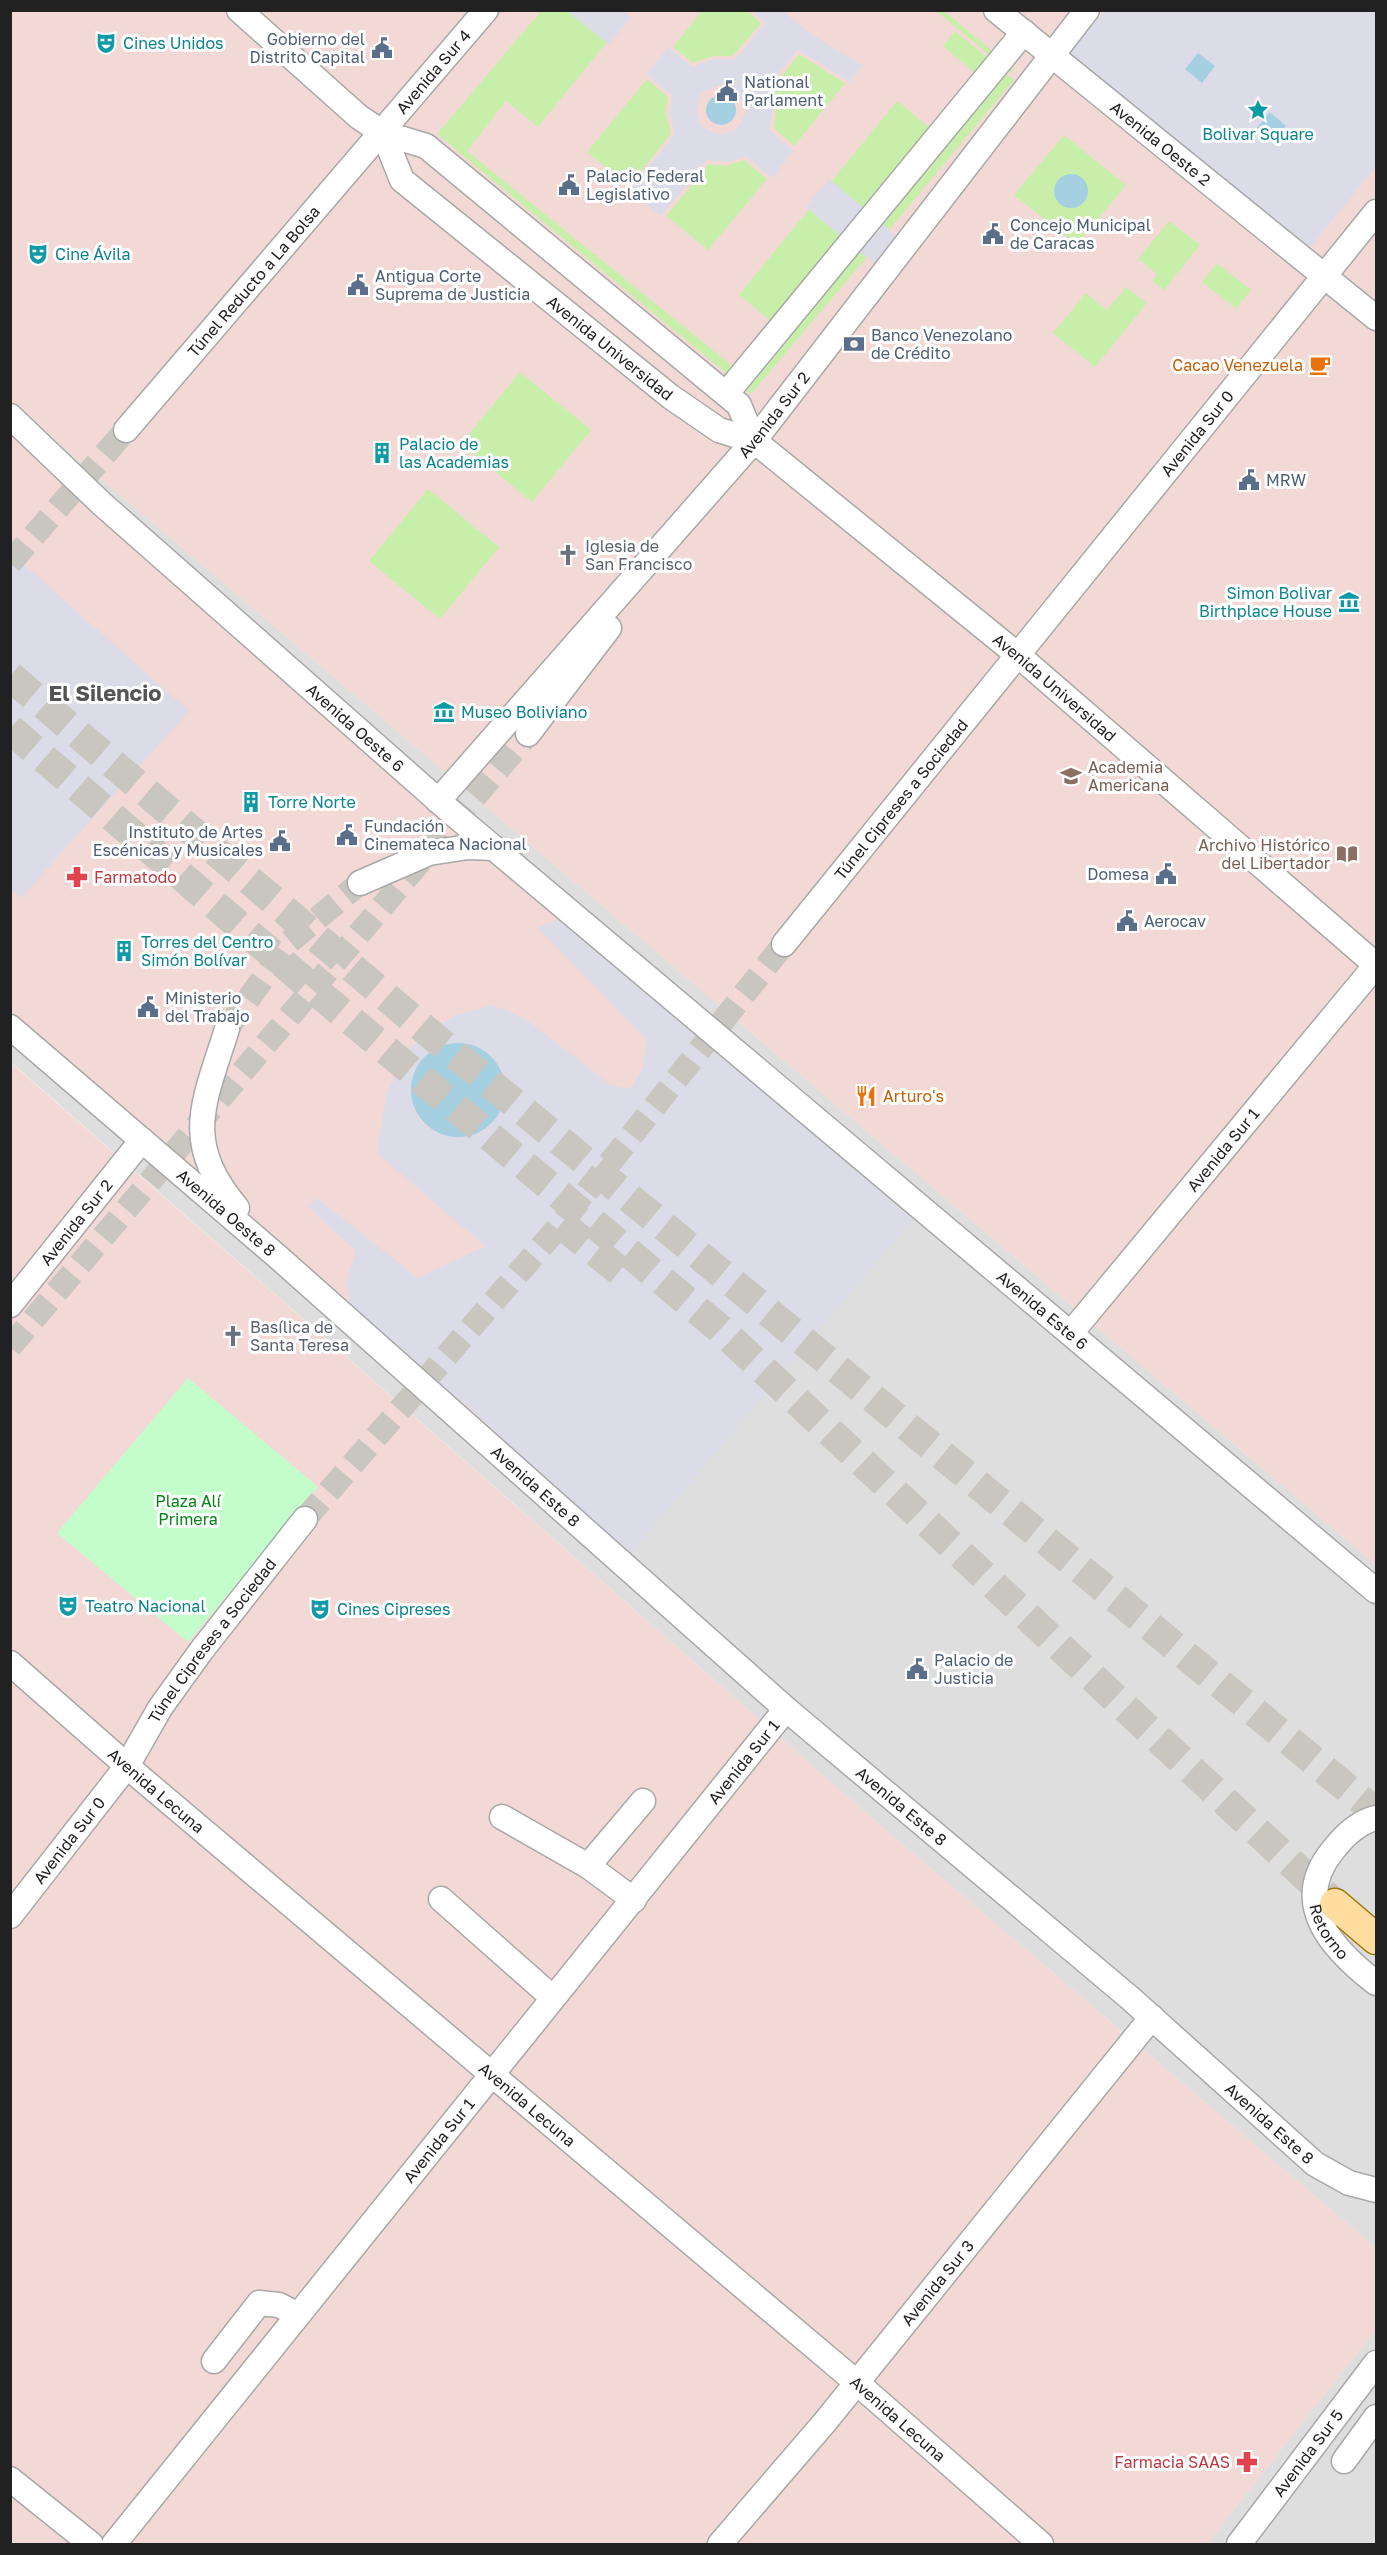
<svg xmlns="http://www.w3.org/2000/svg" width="1387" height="2555" viewBox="0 0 1387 2555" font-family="'Golos Text',sans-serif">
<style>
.residential{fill:#dfdede}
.commercial{fill:#f3d9d6}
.grass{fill:#c7efaa}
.park{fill:#c3fdcb}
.plaza{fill:#dcdbe8;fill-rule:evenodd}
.water{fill:#a5d0e2}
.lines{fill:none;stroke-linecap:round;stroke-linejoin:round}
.minor-tunnel{stroke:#c8c6bf;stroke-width:24;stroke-dasharray:24 12;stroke-linecap:butt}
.major-tunnel{stroke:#c8c6bf;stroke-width:30;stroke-dasharray:30 15;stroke-linecap:butt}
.minor-casing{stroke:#a8a8a8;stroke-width:27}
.major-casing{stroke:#9e7500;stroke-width:33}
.minor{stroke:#fff;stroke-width:24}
.major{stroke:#ffdc9f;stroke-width:30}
.labels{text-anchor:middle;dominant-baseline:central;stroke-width:6;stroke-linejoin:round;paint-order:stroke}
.service-label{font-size:16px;fill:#4e5e75;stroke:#fff;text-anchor:start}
.culture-label{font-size:16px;fill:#0d838f;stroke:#fff;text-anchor:start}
.street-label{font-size:16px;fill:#212121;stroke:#fff}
.food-label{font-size:16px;fill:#c56008;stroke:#fff;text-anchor:end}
.worship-label{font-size:16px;fill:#5b616d;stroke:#fff;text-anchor:start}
.education-label{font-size:16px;fill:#785e54;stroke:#fff;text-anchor:start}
.health-label{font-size:16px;fill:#be3a42;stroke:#fff;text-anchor:start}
.park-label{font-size:16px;fill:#058518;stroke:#fff}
.district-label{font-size:22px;font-weight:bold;fill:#545454;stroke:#fff}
</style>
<rect width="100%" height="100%" fill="#f2efe7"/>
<g class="residential">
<polygon points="11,402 1376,1565 1376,2248 867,1814 11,1062"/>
<polygon points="1376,2329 1376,2544 1207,2544"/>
</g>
<g class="commercial">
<polygon points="11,11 1376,11 1376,1565 11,402"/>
<polygon points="11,428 905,1214 617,1549 11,1017"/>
<polygon points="10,1062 867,1814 1376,2248 1376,2329 1207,2544 11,2544"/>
</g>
<g class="grass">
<polygon points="541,11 568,11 607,42 538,127 506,101 467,151 735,368 772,322 739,295 809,209 867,257 751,394 437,134"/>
<polygon points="702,11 748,11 761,23 733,56 714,56 693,63 673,47"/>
<polygon points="936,11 944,11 1014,69 1011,73"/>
<polygon points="955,31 1014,80 889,230 831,182 897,101 931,129 976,74 943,46"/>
<polygon points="799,54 845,83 794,146 774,128 776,105 772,88"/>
<polygon points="647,79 668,97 666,113 671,134 629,186 587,152"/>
<polygon points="1064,135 1126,185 1077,245 1014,195"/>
<polygon points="744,160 767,179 708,250 666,216 709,164 726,166"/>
<polygon points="1169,221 1200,245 1164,290 1152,281 1157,274 1138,259"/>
<polygon points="1217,263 1251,290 1236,309 1202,282"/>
<polygon points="1126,287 1147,303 1095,367 1053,333 1086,293 1107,310"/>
<polygon points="520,372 591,430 532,502 461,444"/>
<polygon points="428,489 499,547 440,619 369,561"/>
</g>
<polygon class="park" points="188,1378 318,1487 188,1642 57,1533"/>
<g class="plaza">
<polygon points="567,11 623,11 632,17 609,44"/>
<path d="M752,11H782L811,34L863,66L850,82L798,50L768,87L773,110L769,130L794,151L772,178L746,156L727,162L707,160L661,216L629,191L675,134L670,114L672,95L646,74L668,47L693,67L713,59L735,60L765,23ZM721,85L738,92L746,110L738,129L720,135L702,127L696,111L702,93Z"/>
<polygon points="1104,11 1376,11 1376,167 1308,250 1069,53"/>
<polygon points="829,179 904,242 881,269 806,207"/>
<polygon points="11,553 189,711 21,898 10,889"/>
<path d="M562,918L914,1218L630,1554L466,1405L350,1306L347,1280L356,1251L308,1207L317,1198L418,1278L485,1246L377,1153L387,1093L404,1054L427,1031L454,1016L491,1005L504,1009L528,1021L611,1085L630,1089L643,1068L646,1039L538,928ZM499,1067L505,1081V1097L433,1131L421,1121L413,1107Z"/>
</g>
<g class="water">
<polygon points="1198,53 1215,66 1202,83 1185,69"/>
<circle cx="721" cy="110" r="15"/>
<polygon points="1270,112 1286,126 1273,142 1256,129"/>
<circle cx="1071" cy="191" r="17"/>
<circle cx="458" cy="1090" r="47"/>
</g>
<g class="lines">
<g class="minor-tunnel">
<polyline points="10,563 126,430"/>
<polyline points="227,1029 289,942 360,883"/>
<polyline points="10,1347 528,734"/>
<polyline points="305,1519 561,1224 784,944"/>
</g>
<g class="major-tunnel">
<polyline points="10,676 423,1028 1376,1812"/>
<polyline points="10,729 298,976 719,1328 1335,1904"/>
<polyline points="561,1224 622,1273"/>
</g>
<defs>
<g id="minor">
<polyline points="239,10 359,117 383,133 426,146 739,405 754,441"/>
<path id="s1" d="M996,10L1376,318"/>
<path id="s2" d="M383,133L402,180L671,397L719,430L754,441L763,448L1019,656L1376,965"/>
<polyline points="726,394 1024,32"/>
<path id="s3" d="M10,416L102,504L450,811L1376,1591"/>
<path id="s4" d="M126,430L486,10"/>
<polyline points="528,734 609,628"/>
<path id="s5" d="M438,801L754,441L1087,10"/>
<polyline points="360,883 429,853 468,847 494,848"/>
<path id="s6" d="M784,944L1376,212"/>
<path id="s7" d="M10,1027L278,1257L786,1709L1130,1998L1315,2164L1349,2183L1376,2190"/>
<path d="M227,1029C204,1103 181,1141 237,1208"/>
<path id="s8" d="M10,1305L142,1140"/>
<path id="s9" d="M1071,1333L1376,965"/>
<path id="s10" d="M10,1663L142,1779L856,2382L1041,2544"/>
<polyline points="502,1817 588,1866 634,1900"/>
<path id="s11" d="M1376,1818C1358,1822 1344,1836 1333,1850C1289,1904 1333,1950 1376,1983"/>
<polyline points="588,1866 643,1801"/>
<polyline points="441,1899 553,1998"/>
<path id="s12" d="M10,1916L127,1766L160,1708L201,1651L305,1519"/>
<polyline points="214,2361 259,2303 279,2305 298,2315"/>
<polyline points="1344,2461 1376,2417"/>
<polyline points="10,2479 91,2544"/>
<path id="s13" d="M114,2544L786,1709"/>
<path id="s14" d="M720,2544L825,2422L1152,2017"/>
<path id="s15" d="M1239,2544L1376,2363"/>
</g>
<polyline id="major" points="1335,1904 1376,1939"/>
</defs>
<use href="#minor" class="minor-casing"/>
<use href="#major" class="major-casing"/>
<use href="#minor" class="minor"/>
<use href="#major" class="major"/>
</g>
<defs>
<symbol id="theatre-bare" viewBox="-9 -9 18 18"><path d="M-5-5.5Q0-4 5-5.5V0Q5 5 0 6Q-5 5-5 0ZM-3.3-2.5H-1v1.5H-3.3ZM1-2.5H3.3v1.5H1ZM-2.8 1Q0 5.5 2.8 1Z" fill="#0f9aa8" stroke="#fff" stroke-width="2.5" paint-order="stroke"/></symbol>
<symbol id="civic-bare" viewBox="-9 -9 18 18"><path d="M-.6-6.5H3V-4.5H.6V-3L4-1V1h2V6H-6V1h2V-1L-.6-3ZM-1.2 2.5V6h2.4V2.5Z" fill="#5c6f8a" stroke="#fff" stroke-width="2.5" paint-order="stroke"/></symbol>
<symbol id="sight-bare" viewBox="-9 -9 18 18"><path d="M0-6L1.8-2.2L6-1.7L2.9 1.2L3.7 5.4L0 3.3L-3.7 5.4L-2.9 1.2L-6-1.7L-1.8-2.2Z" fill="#0f9aa8" stroke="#fff" stroke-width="2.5" paint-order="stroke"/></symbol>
<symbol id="bank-bare" viewBox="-9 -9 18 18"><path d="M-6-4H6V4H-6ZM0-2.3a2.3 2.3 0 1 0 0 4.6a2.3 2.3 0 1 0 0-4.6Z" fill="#5c6f8a" stroke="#fff" stroke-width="2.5" paint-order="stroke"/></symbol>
<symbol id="cafe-bare" viewBox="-9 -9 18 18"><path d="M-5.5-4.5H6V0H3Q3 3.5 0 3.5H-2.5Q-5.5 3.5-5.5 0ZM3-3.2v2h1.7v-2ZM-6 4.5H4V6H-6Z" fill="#e8710a" stroke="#fff" stroke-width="2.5" paint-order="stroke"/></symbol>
<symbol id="building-bare" viewBox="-9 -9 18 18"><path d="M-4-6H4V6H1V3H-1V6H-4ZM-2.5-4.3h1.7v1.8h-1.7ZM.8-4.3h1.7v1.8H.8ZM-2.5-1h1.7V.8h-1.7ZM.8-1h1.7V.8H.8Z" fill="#0f9aa8" stroke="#fff" stroke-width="2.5" paint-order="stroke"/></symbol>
<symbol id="church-bare" viewBox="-9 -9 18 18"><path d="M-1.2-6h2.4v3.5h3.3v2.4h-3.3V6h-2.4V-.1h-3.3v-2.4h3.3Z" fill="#6b7280" stroke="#fff" stroke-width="2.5" paint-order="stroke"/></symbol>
<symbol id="museum-bare" viewBox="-9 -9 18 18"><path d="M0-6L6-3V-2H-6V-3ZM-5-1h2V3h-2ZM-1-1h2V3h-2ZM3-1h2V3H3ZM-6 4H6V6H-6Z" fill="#0f9aa8" stroke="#fff" stroke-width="2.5" paint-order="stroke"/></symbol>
<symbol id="university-bare" viewBox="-9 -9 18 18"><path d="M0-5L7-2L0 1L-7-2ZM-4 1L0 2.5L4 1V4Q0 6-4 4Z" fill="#8d6e63" stroke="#fff" stroke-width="2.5" paint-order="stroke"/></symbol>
<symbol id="library-bare" viewBox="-9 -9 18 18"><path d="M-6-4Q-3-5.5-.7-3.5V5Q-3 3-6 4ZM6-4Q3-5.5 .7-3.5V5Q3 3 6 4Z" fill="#8d6e63" stroke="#fff" stroke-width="2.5" paint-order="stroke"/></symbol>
<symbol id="pharmacy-bare" viewBox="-9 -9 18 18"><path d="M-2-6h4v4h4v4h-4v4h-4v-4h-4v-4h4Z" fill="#e0444e" stroke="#fff" stroke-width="2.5" paint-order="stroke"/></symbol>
<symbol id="restaurant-bare" viewBox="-9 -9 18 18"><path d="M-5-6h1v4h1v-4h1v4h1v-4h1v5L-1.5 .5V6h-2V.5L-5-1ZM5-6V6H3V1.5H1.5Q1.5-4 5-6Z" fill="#e8710a" stroke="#fff" stroke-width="2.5" paint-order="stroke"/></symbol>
</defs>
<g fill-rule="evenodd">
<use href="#theatre-bare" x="91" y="28" width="30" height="30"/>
<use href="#civic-bare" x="367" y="33" width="30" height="30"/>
<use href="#civic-bare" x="712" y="76" width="30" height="30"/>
<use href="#sight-bare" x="1243" y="95" width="30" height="30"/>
<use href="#civic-bare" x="554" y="170" width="30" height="30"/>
<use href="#civic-bare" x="978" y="219" width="30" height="30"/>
<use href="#theatre-bare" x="23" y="239" width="30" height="30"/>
<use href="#civic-bare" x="343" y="270" width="30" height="30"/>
<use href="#bank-bare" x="839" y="329" width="30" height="30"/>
<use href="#cafe-bare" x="1305" y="350" width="30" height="30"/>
<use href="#building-bare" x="367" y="438" width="30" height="30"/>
<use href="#civic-bare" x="1234" y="465" width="30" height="30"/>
<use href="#church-bare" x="553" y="540" width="30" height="30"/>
<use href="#museum-bare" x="1334" y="587" width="30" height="30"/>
<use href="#museum-bare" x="429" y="697" width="30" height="30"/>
<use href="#university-bare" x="1056" y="761" width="30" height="30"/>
<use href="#building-bare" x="236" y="787" width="30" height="30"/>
<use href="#civic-bare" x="332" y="820" width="30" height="30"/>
<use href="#civic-bare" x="265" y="826" width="30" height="30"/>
<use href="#library-bare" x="1332" y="839" width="30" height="30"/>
<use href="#civic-bare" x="1151" y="859" width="30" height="30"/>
<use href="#pharmacy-bare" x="62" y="862" width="30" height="30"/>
<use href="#civic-bare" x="1112" y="906" width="30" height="30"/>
<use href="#building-bare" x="109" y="936" width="30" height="30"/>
<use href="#civic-bare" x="133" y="992" width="30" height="30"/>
<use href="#restaurant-bare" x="851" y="1081" width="30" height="30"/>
<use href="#church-bare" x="218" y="1321" width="30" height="30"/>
<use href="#theatre-bare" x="53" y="1591" width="30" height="30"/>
<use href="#theatre-bare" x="305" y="1594" width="30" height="30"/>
<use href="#civic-bare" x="902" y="1654" width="30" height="30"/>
<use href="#pharmacy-bare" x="1232" y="2447" width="30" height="30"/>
</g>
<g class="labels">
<g class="service-label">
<text x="365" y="39" text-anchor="end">Gobierno del<tspan x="365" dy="18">Distrito Capital</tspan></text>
<text x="744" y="82">National<tspan x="744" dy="18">Parlament</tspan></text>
<text x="586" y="176">Palacio Federal<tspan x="586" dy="18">Legislativo</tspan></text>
<text x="1010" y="225">Concejo Municipal<tspan x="1010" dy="18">de Caracas</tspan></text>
<text x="375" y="276">Antigua Corte<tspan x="375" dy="18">Suprema de Justicia</tspan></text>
<text x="871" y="335">Banco Venezolano<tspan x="871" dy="18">de Crédito</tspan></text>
<text x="1266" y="480">MRW</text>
<text x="364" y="826">Fundación<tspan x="364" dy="18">Cinemateca Nacional</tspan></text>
<text x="263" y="832" text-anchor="end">Instituto de Artes<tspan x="263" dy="18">Escénicas y Musicales</tspan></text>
<text x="1149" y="874" text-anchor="end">Domesa</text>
<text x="1144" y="921">Aerocav</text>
<text x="165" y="998">Ministerio<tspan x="165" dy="18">del Trabajo</tspan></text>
<text x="934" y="1660">Palacio de<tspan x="934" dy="18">Justicia</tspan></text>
</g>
<g class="culture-label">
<text x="123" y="43">Cines Unidos</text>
<text x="1258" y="134" text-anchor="middle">Bolivar Square</text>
<text x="55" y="254">Cine Ávila</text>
<text x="399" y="444">Palacio de<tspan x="399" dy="18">las Academias</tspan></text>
<text x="1332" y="593" text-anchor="end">Simon Bolivar<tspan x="1332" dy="18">Birthplace House</tspan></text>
<text x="461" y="712">Museo Boliviano</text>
<text x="268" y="802">Torre Norte</text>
<text x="141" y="942">Torres del Centro<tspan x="141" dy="18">Simón Bolívar</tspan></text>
<text x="85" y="1606">Teatro Nacional</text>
<text x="337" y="1609">Cines Cipreses</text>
</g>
<g class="street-label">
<text stroke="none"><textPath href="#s4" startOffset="472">Avenida Sur 4</textPath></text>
<text stroke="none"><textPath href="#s1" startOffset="212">Avenida Oeste 2</textPath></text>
<text stroke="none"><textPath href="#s4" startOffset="196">Túnel Reducto a La Bolsa</textPath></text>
<text stroke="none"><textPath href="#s2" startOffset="318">Avenida Universidad</textPath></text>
<text stroke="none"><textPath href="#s5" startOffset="512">Avenida Sur 2</textPath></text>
<text stroke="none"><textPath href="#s6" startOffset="657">Avenida Sur 0</textPath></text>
<text stroke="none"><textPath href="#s2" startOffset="880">Avenida Universidad</textPath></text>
<text stroke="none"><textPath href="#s3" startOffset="465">Avenida Oeste 6</textPath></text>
<text stroke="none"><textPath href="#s6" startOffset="186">Túnel Cipreses a Sociedad</textPath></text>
<text stroke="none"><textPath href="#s9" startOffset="238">Avenida Sur 1</textPath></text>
<text stroke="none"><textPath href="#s7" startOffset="285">Avenida Oeste 8</textPath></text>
<text stroke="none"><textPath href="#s8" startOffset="106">Avenida Sur 2</textPath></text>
<text stroke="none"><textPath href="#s3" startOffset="1366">Avenida Este 6</textPath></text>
<text stroke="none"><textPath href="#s7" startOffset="698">Avenida Este 8</textPath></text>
<text stroke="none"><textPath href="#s12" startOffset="342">Túnel Cipreses a Sociedad</textPath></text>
<text stroke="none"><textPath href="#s13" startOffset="1004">Avenida Sur 1</textPath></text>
<text stroke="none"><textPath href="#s10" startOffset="194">Avenida Lecuna</textPath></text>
<text stroke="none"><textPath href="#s7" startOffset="1184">Avenida Este 8</textPath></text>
<text stroke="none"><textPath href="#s12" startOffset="96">Avenida Sur 0</textPath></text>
<text stroke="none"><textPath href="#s11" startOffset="144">Retorno</textPath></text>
<text stroke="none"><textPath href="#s10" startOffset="680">Avenida Lecuna</textPath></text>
<text stroke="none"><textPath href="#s7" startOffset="1670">Avenida Este 8</textPath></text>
<text stroke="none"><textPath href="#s13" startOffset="518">Avenida Sur 1</textPath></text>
<text stroke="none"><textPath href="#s14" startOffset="340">Avenida Sur 3</textPath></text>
<text stroke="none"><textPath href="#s10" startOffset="1166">Avenida Lecuna</textPath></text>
<text stroke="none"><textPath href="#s15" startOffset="114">Avenida Sur 5</textPath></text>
</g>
<g class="food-label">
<text x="1303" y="365">Cacao Venezuela</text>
<text x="883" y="1096" text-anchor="start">Arturo's</text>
</g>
<g class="worship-label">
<text x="585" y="546">Iglesia de<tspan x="585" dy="18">San Francisco</tspan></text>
<text x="250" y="1327">Basílica de<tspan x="250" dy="18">Santa Teresa</tspan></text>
</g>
<g class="education-label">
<text x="1088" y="767">Academia<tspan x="1088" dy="18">Americana</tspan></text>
<text x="1330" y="845" text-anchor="end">Archivo Histórico<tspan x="1330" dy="18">del Libertador</tspan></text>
</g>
<g class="health-label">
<text x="94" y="877">Farmatodo</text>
<text x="1230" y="2462" text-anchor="end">Farmacia SAAS</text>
</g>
<g class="park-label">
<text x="188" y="1501">Plaza Alí<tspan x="188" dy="18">Primera</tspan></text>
</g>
<g class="district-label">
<text x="105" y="692">El Silencio</text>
</g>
</g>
<rect width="1387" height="2555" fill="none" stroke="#212121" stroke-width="24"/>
</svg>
